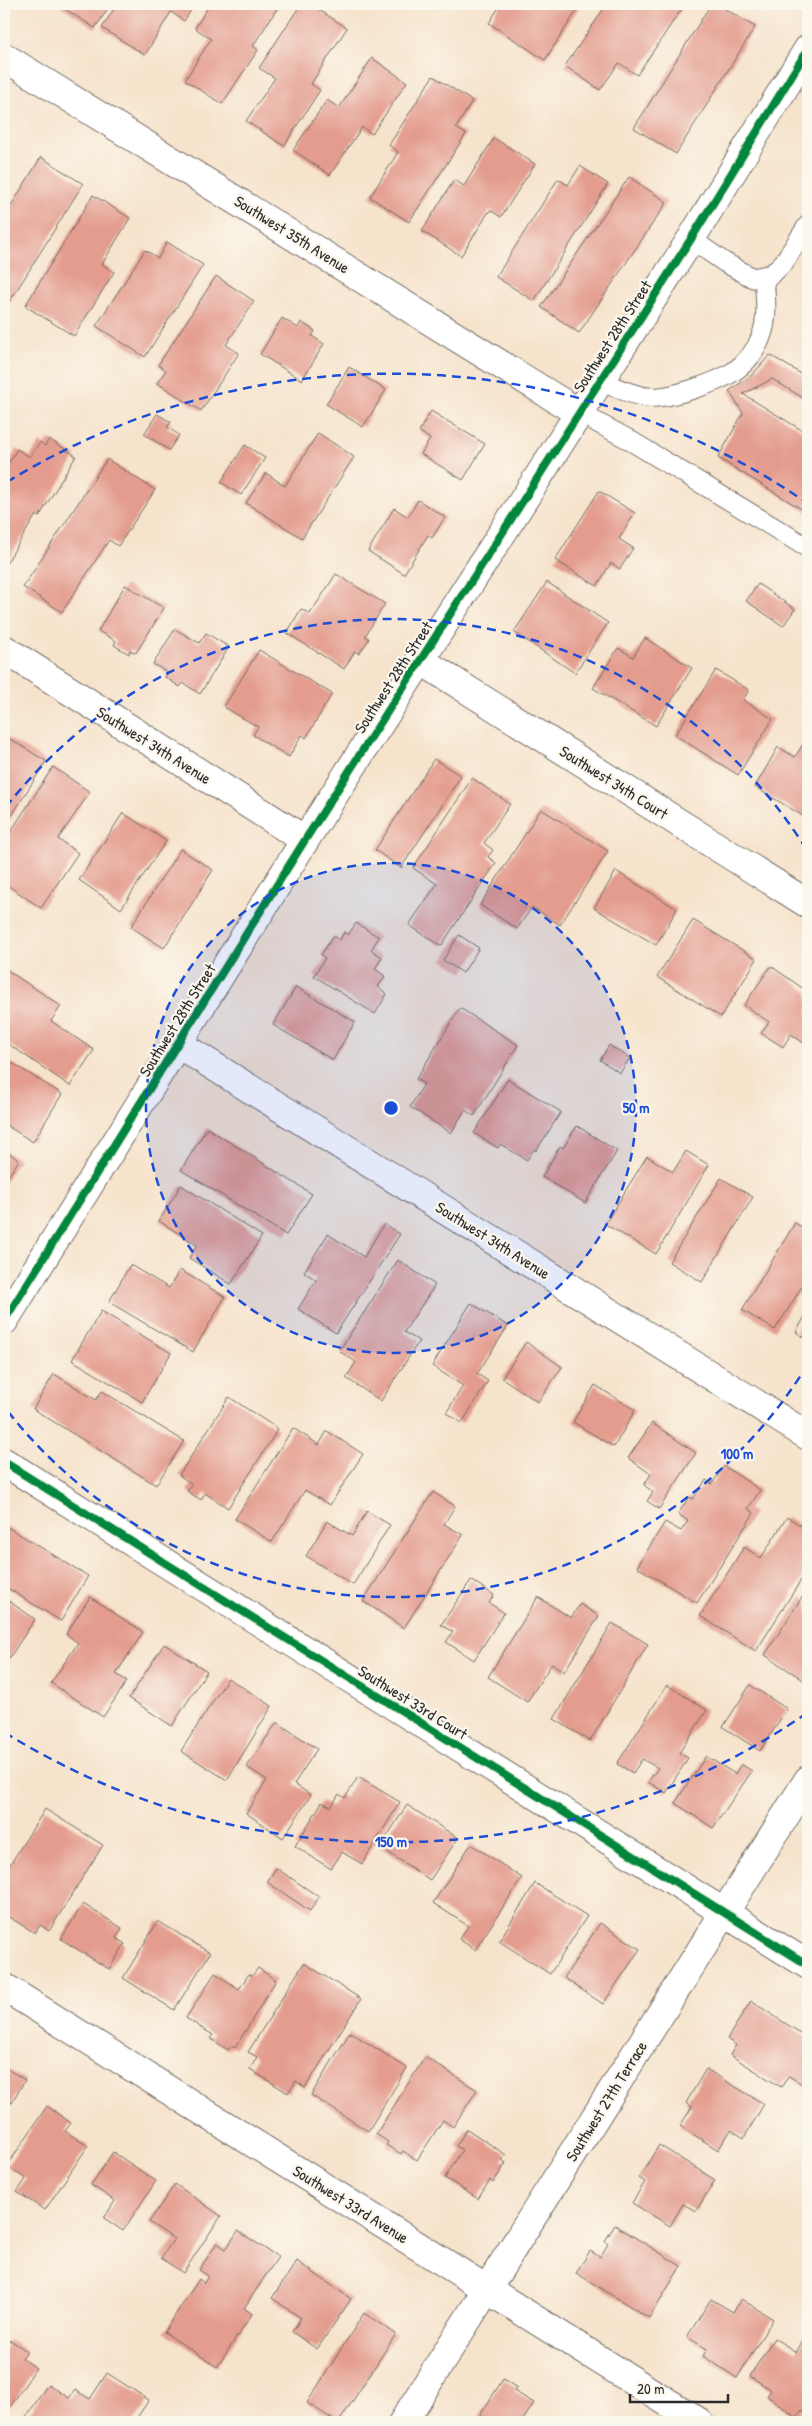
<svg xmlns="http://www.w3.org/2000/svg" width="812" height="2426" viewBox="0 0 812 2426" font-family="'Patrick Hand',sans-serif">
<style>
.building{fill:#e39c8e}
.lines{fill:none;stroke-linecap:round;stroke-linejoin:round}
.service-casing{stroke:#726b63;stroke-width:21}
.minor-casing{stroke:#726b63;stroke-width:30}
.service{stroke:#fff;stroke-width:19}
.minor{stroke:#fff;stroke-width:28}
.cycleway-casing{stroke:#fbf7ec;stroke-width:11}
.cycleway{stroke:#00873e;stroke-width:8}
.ring{fill:none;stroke:#1d4ed8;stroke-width:2.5;stroke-dasharray:9 6}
.labels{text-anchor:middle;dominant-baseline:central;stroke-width:4.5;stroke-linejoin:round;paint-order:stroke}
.street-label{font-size:16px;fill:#2b2b2b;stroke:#fbf7ec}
.centre{fill:#1d4ed8;stroke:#fbf7ec;stroke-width:2.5}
.ring-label{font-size:15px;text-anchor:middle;font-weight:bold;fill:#1d4ed8;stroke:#fbf7ec;stroke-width:4.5;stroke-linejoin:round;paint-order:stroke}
</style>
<rect width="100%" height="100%" fill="#fbf7ec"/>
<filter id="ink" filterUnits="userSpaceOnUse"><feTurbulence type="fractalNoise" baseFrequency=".02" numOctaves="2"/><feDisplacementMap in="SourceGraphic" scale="10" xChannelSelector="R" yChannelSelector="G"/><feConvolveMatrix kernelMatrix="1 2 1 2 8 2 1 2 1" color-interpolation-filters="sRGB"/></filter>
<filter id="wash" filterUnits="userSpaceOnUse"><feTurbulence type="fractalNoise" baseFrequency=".0096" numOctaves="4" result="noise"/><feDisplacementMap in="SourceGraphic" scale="20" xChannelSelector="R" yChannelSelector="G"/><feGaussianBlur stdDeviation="1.12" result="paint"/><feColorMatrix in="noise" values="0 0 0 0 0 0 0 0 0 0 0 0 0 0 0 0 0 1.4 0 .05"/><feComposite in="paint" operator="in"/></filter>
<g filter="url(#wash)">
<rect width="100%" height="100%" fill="#f6e3cc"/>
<g id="blocks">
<g class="building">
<polygon points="57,4 111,4 95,28"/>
<polygon points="117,4 195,4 184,21 171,12 145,55 102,28"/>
<polygon points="210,4 280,4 253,46 258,50 222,104 185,80 211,39 195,28"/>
<polygon points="301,4 310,4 347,28 311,84 320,90 284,146 246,121 275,78 259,68"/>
<polygon points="501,4 581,4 545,60 489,23"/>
<polygon points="607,4 622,4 628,8 631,4 685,4 637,75 619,63 600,90 565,66"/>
<polygon points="711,4 717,4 755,27 676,154 634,128"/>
<polygon points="372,58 407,82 372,134 362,127 330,175 293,150 327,100 339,108"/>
<polygon points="433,76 472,101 456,128 466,134 409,222 370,197 398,152 389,145"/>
<polygon points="494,138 535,164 501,217 490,210 461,256 422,231 454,180 464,186"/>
<polygon points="41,157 83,184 10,301 4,297 4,213 6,214"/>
<polygon points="580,166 608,184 534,301 496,277 558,179 568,185"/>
<polygon points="629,177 667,202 579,333 541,307"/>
<polygon points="93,195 130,218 102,264 114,272 74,336 25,306"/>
<polygon points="167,242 203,265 145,357 96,326 145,250 158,258"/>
<polygon points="216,276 254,301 226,345 239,353 201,411 157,383 166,370 158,365"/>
<polygon points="282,318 298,328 301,322 315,331 312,336 324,344 302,380 260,354"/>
<polygon points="770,355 808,378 808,401 772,379 743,394 808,434 808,513 718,458 743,413 729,391 752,375"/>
<polygon points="349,367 386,390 363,427 326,404"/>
<polygon points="431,411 485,444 463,480 421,454 430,439 419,431"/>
<polygon points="157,414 171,422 167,427 179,435 169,450 144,434"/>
<polygon points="318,433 354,457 302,538 246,503 266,473 285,486"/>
<polygon points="49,439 76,456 39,517 36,515 4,567 4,478 6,473 4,471 17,449 30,457 40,442 45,446"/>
<polygon points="245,445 265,458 241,495 221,482"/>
<polygon points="107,459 155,490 118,546 109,540 62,612 23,587"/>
<polygon points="599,491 635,513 619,539 633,548 620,569 611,563 597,586 555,560"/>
<polygon points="418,500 445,517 432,538 428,535 404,574 368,551 394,508 408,517"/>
<polygon points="336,574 385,604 365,636 369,639 359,654 355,651 344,669 287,633 301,609 310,614"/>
<polygon points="547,582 608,623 575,673 514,632"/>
<polygon points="758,584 795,609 783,626 746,601"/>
<polygon points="125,585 164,608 136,653 130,650 129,654 114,645 116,641 98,631"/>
<polygon points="175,629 199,643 206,633 229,647 200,694 183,683 180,687 165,677 168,673 153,664"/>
<polygon points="645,638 692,668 656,726 593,688 618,648 633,657"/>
<polygon points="259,650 332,694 306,738 302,735 289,757 253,735 258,727 224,707"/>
<polygon points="716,670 749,690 743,700 773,719 738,775 675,735"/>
<polygon points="5,736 46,761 4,828 4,738"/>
<polygon points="805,741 808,743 808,819 755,787 778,747 795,757"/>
<polygon points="434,759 461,776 401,868 375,850"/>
<polygon points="53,767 90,792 58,839 78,853 41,908 4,883 4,842"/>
<polygon points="472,778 510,804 484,843 493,850 488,857 496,863 441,946 409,925 437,884 413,868"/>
<polygon points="541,809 608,851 560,925 532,907 517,929 480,905"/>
<polygon points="123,813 166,841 121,909 79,880"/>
<polygon points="180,849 213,870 164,948 131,927"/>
<polygon points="616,871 677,909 656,945 594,908"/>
<polygon points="693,920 757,959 721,1017 657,977"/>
<polygon points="356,923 379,937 371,950 382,957 375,969 385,976 378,987 387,994 375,1014 314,976 325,958 321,955 333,936 340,940 344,932 348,935"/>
<polygon points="459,935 479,948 463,973 443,960"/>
<polygon points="771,966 808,992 808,1046 791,1034 783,1047 761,1033 769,1022 744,1005"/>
<polygon points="4,968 61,1006 51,1021 94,1050 70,1086 4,1041"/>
<polygon points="296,987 355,1022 333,1060 273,1025"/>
<polygon points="460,1008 518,1045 474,1116 465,1110 451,1133 410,1107 424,1084 416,1079"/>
<polygon points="609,1045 630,1058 620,1073 600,1060"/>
<polygon points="4,1058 62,1094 33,1142 4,1124"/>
<polygon points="508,1079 561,1112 536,1151 534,1149 527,1160 500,1144 498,1148 474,1133"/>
<polygon points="577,1126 617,1151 585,1203 542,1177 560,1146 563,1148"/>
<polygon points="207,1128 312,1194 286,1235 181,1170"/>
<polygon points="4,1150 19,1160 4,1183"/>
<polygon points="686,1151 709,1165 656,1254 605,1224 647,1156 673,1172"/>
<polygon points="721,1178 753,1197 702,1282 669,1262"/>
<polygon points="181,1185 262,1236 231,1284 189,1258 197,1245 159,1221"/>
<polygon points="795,1223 808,1231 808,1277 775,1330 742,1310"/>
<polygon points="384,1224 400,1234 336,1333 298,1309 316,1280 304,1272 328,1234 364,1257"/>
<polygon points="398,1260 435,1285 404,1332 419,1341 381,1401 346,1378 356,1362 339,1351"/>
<polygon points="130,1265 169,1288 180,1270 225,1297 193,1352 109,1302"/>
<polygon points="471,1303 508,1326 477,1374 488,1381 462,1423 446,1413 463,1386 432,1366"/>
<polygon points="101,1311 171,1353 142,1402 72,1360"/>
<polygon points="808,1311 808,1340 796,1332"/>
<polygon points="526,1342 562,1367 538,1402 502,1378"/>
<polygon points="54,1374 96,1400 102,1391 184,1441 156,1485 33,1409"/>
<polygon points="595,1385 635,1410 614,1447 573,1422"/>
<polygon points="229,1397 278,1429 228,1508 205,1493 201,1500 187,1491 192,1484 179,1475"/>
<polygon points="652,1423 696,1453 659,1509 647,1501 653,1492 644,1485 651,1474 628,1458"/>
<polygon points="293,1428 319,1445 327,1431 363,1454 330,1505 305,1490 272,1542 235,1519"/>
<polygon points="724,1466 760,1490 748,1509 754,1513 697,1603 637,1567 665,1522 681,1531 688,1521 678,1514 689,1497 693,1499 706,1480 712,1484"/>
<polygon points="433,1492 455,1506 444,1524 463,1535 404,1628 363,1601"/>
<polygon points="367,1511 390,1525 353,1585 306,1556 327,1521 352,1536"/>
<polygon points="787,1517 808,1530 808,1569 756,1651 700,1616 744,1547 761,1558"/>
<polygon points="4,1525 88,1576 61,1621 4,1586"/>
<polygon points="471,1580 494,1595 489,1603 504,1613 474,1660 446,1642 453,1632 441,1625"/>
<polygon points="90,1597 143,1632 116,1674 127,1681 103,1717 51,1683 78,1643 66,1634"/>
<polygon points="538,1597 571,1618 580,1604 599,1616 564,1672 552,1663 527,1702 488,1677"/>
<polygon points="802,1597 808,1602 808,1683 765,1655"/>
<polygon points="4,1598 35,1619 4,1666"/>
<polygon points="612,1623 648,1644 590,1741 554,1719"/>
<polygon points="164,1644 207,1671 172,1726 129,1698"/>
<polygon points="228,1678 272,1706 227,1780 181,1751"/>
<polygon points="667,1685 707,1710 679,1753 688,1758 666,1793 648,1782 658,1768 642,1759 633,1773 617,1764"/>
<polygon points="750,1685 787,1709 760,1751 723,1727"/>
<polygon points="277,1722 317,1749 294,1784 311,1795 283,1838 246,1813 267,1780 247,1767"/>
<polygon points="706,1756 735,1774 741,1764 752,1771 713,1828 675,1803"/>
<polygon points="358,1777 400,1802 362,1864 342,1852 331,1869 295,1846 322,1802 331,1807 339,1794 345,1798"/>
<polygon points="407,1805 458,1838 430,1880 380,1847"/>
<polygon points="45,1809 103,1845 49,1931 40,1925 35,1933 4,1914 4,1874"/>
<polygon points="471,1844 522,1878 475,1950 459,1939 468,1926 433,1903"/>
<polygon points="276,1868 319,1897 310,1911 267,1882"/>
<polygon points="535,1883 587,1916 550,1974 499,1941"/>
<polygon points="83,1904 122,1928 116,1938 125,1944 109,1969 61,1939"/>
<polygon points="158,1921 210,1953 174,2010 123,1978"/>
<polygon points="600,1923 640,1949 603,2004 564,1978"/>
<polygon points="304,1963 361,1999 305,2088 296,2081 288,2093 250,2069 257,2057 248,2052"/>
<polygon points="258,1968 276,1980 235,2048 231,2046 228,2050 210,2038 213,2035 186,2018 215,1973 239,1989 249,1974 252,1976"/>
<polygon points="751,2001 808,2038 808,2080 805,2086 789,2076 781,2087 730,2055 736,2045 727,2039"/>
<polygon points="350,2032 407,2068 368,2131 311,2095"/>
<polygon points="425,2057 477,2090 453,2127 443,2120 417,2160 403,2151 401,2154 386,2145 388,2142 376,2134"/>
<polygon points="4,2067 25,2080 4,2115"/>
<polygon points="706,2069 764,2104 744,2138 731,2130 718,2150 680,2126 692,2107 686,2103"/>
<polygon points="47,2106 71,2123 65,2131 88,2146 45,2210 17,2192 26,2179 7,2166"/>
<polygon points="467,2129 506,2155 502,2160 506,2163 493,2183 490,2180 478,2199 445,2178 462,2150 456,2146"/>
<polygon points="659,2145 715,2180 696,2211 683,2204 670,2226 632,2203 645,2182 639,2178"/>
<polygon points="113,2152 156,2181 123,2231 104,2218 115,2201 91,2185"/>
<polygon points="175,2184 221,2216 183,2273 161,2258 174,2239 149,2222"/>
<polygon points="615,2225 681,2266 649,2318 576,2273 590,2251 600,2257 608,2244 605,2241"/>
<polygon points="238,2231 278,2257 244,2308 252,2314 217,2367 164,2332 199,2279 204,2283 208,2276 199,2270 217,2243 226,2249"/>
<polygon points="297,2261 351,2299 317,2349 292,2332 301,2318 272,2298"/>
<polygon points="711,2299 733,2312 741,2299 773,2319 737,2378 703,2356 707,2349 687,2337"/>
<polygon points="364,2313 396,2334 339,2422 337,2422 307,2403"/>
<polygon points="774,2338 796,2352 804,2339 808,2342 808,2410 806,2413 802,2410 797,2418 767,2396 771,2390 750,2376"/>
<polygon points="10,2340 27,2351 22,2358 36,2368 10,2407 4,2403 4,2350"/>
<polygon points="107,2373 149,2400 134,2422 30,2422 25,2419 48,2384 69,2398 75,2390 90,2399"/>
<polygon points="503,2379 517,2388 514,2391 534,2403 522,2422 470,2422 473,2418 477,2420"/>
</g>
</g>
</g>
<g filter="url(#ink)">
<use href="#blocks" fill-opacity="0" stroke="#726b63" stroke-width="1"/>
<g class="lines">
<defs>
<g id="service">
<polyline points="691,239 724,262 753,278 772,274 784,262 808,225"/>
<path d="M600,381C615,387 631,395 647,397C667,400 716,383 733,372C746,363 756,351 761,337C769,317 765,296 764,276"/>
<polyline points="579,413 626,438 808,548"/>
</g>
<g id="minor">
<polyline points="4,57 579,413"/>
<polyline points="4,649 305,840"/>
<polyline points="420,660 808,904"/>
<polyline points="178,1044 808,1436"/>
<polyline points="4,1321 305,840 691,239 808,49"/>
<polyline points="4,1462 808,1965"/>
<polyline points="4,1987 699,2422"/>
<polyline points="403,2422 808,1780"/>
</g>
</defs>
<use href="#service" class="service-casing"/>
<use href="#minor" class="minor-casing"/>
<use href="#service" class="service"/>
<use href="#minor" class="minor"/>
<defs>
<g id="cycleway">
<polyline points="4,1321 305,840 691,239 808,49"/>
<polyline points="4,1462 808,1965"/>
</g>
</defs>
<use href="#cycleway" class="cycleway-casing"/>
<use href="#cycleway" class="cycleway"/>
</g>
</g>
<circle cx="391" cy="1108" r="245" fill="#1d4ed8" fill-opacity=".12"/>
<g class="ring">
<circle cx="391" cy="1108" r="245"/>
<path d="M808 1364A489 489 0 0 1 6 1409M6 807A489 489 0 0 1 808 852"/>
<path d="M807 1713A734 734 0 0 1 7 1734M7 482A734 734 0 0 1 807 503"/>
</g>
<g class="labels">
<g class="street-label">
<text transform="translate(292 234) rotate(32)">Southwest 35th Avenue</text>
<text transform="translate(612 336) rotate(-57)">Southwest 28th Street</text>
<text transform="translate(393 677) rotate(-57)">Southwest 28th Street</text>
<text transform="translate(154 745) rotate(32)">Southwest 34th Avenue</text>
<text transform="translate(614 782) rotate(32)">Southwest 34th Court</text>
<text transform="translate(177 1020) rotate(-58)">Southwest 28th Street</text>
<text transform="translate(493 1240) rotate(32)">Southwest 34th Avenue</text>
<text transform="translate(413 1702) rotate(32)">Southwest 33rd Court</text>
<text transform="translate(606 2101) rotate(-58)">Southwest 27th Terrace</text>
<text transform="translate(351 2204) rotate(32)">Southwest 33rd Avenue</text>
</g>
</g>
<circle cx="391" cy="1108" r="8" class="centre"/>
<g class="ring-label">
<text x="636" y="1113">50 m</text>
<text x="737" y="1459">100 m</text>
<text x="391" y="1847">150 m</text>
</g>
<rect width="812" height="2426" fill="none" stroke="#fbf7ec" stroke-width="20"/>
<path d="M630 2394v8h98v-8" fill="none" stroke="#2b2b2b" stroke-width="2.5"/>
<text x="637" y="2394" font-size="15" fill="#2b2b2b" stroke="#fbf7ec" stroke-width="4" paint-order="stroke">20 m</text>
</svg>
